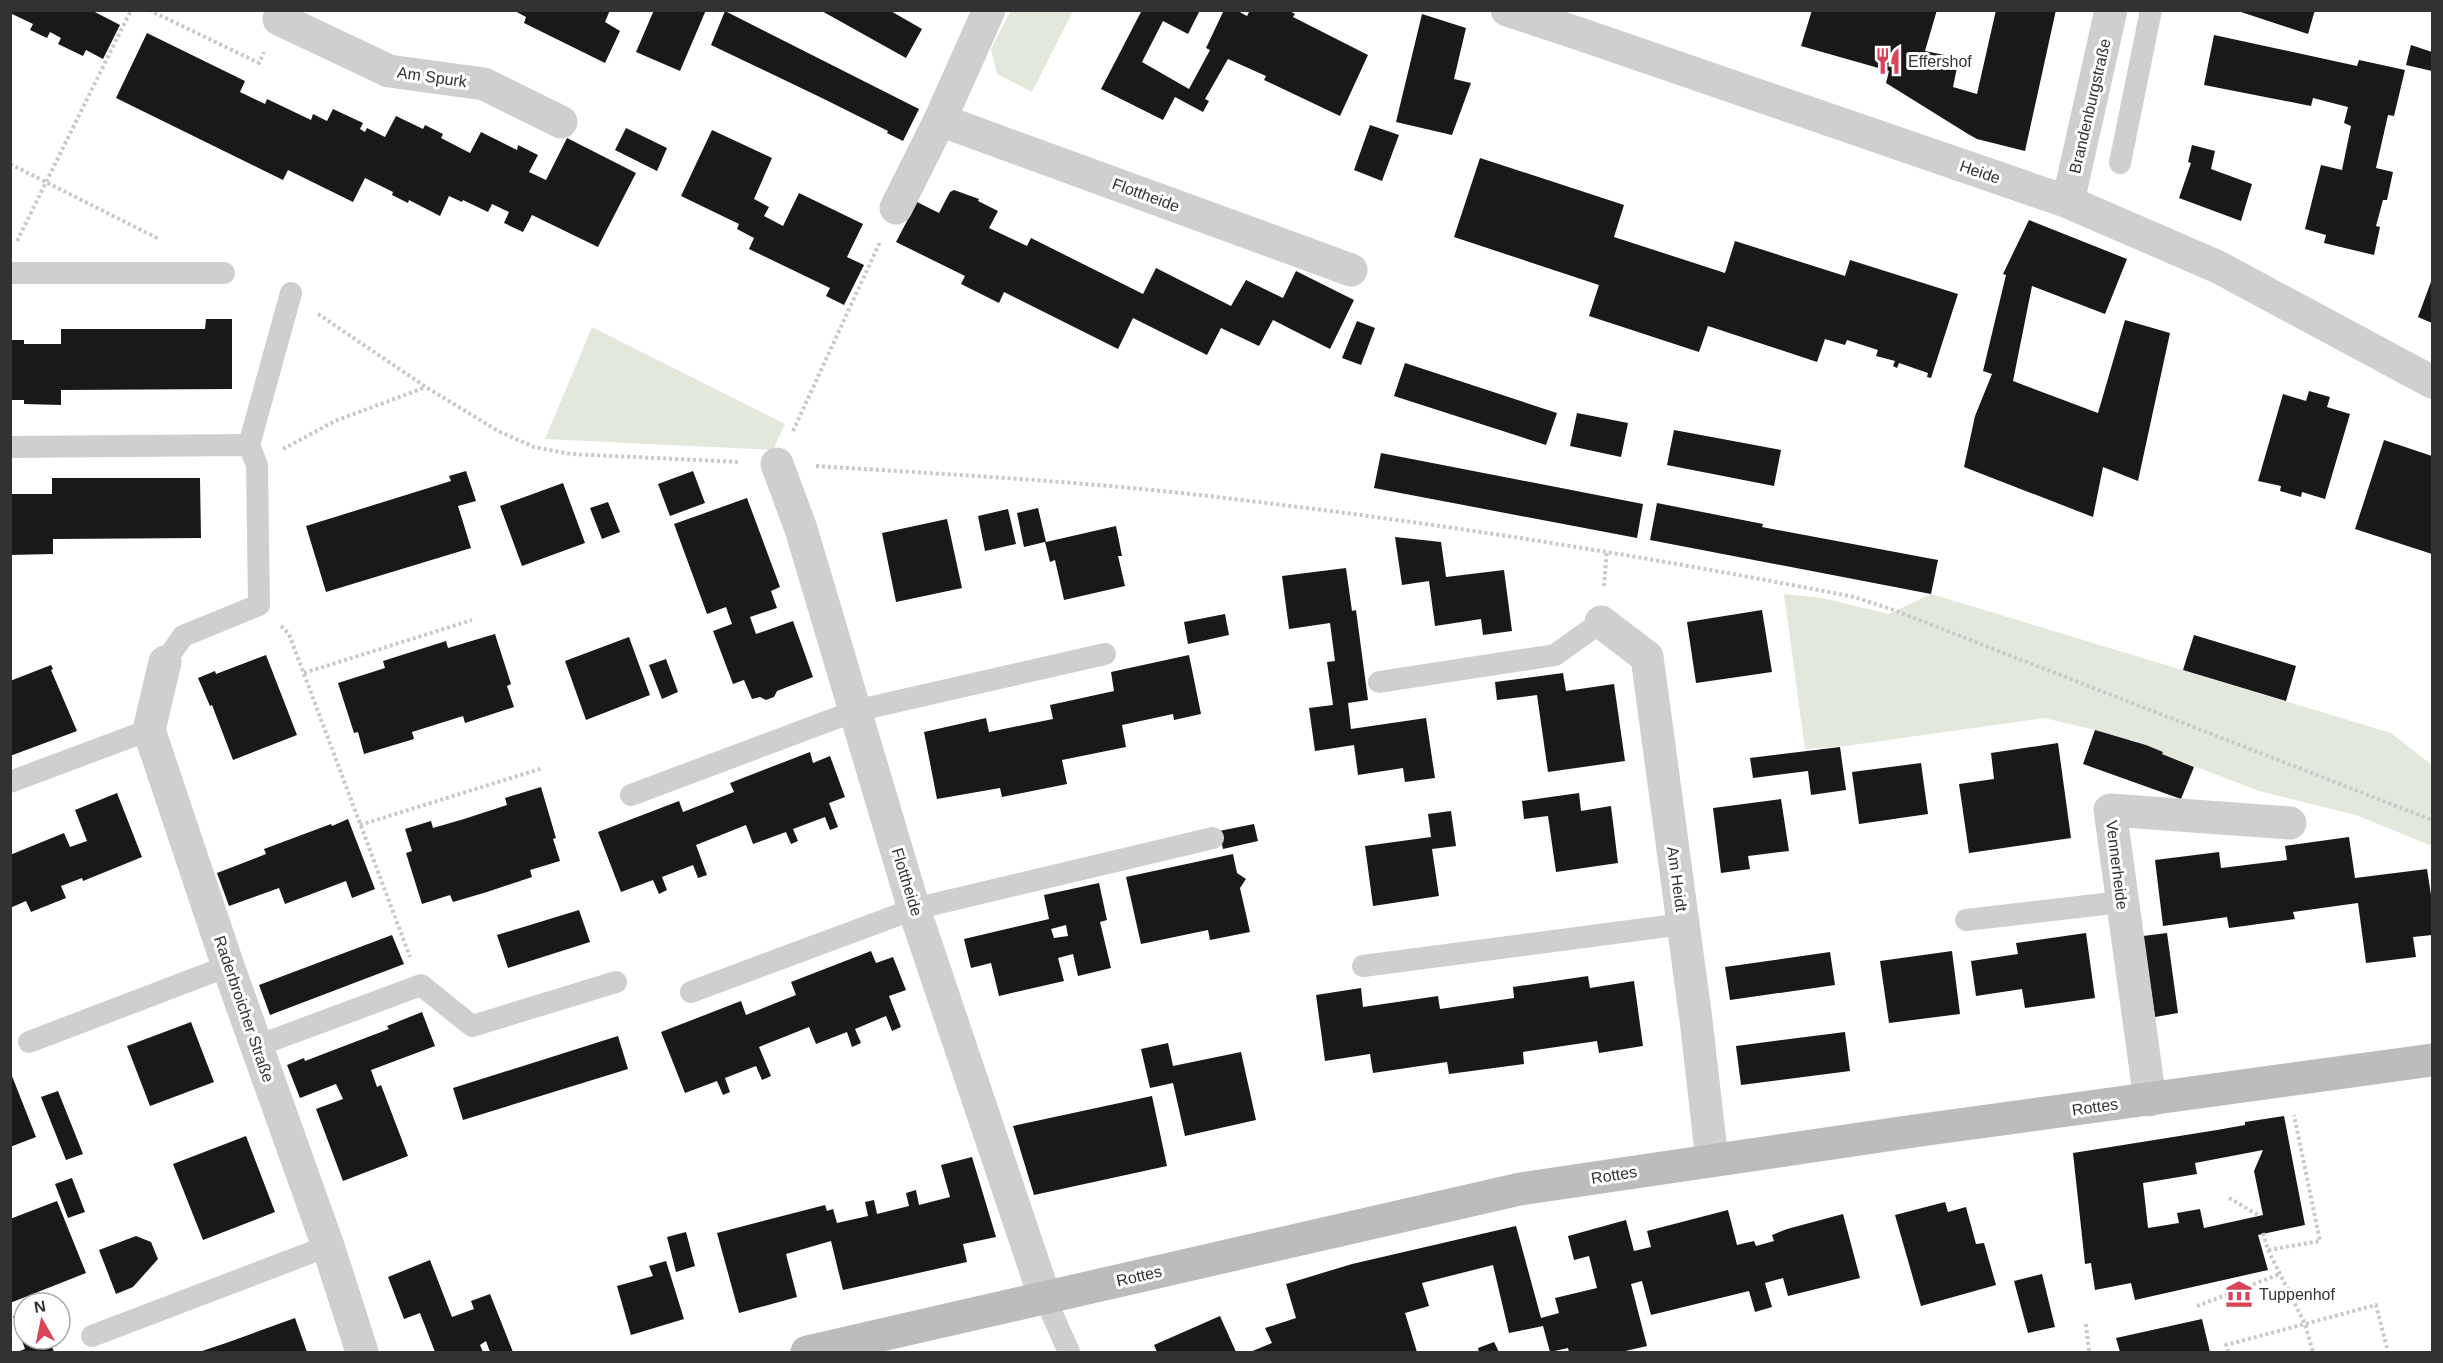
<svg xmlns="http://www.w3.org/2000/svg" width="2443" height="1363" viewBox="0 0 2443 1363" font-family="Helvetica,sans-serif">
<style>
.green{fill:#e3e8dc}
.building{fill:#191919;fill-rule:evenodd}
.lines{fill:none;stroke-linecap:round;stroke-linejoin:round}
.path{stroke:#c9c9c9;stroke-width:4;stroke-dasharray:3 3;stroke-linecap:butt}
.lane{stroke:#cfcfcf;stroke-width:22}
.street{stroke:#cfcfcf;stroke-width:33}
.secondary{stroke:#bcbcbc;stroke-width:33}
.labels{text-anchor:middle;dominant-baseline:central;stroke-width:6;stroke-linejoin:round;paint-order:stroke}
.poi-label{font-size:16px;fill:#323232;stroke:#fff;text-anchor:start}
.street-label{font-size:16px;fill:#323232;stroke:#fff}
</style>
<rect width="100%" height="100%" fill="#fff"/>
<g class="green">
<polygon points="1011,10 1073,11 1032,92 997,74 991,49"/>
<polygon points="592,327 785,424 773,450 545,439"/>
<polygon points="1784,594 1822,598 1889,614 1931,594 2391,733 2432,765 2432,846 2356,815 2259,791 2162,754 2162,752 2130,739 2128,741 2095,730 2044,718 1845,746 1805,749"/>
</g>
<g class="building">
<polygon points="11,10 91,10 120,25 103,59 86,50 83,56 58,44 61,38 50,32 47,38 30,30 33,24 10,13"/>
<polygon points="513,10 610,10 605,22 620,31 605,63 524,23 526,17"/>
<polygon points="654,10 706,10 680,71 636,52"/>
<polygon points="820,10 889,10 922,29 906,58"/>
<polygon points="1142,10 1200,10 1188,34 1163,21 1142,62 1189,89 1210,50 1206,48 1224,10 1236,10 1247,16 1250,10 1288,10 1295,14 1293,17 1368,55 1340,116 1264,80 1266,76 1228,59 1205,99 1209,101 1203,112 1175,97 1163,120 1101,89"/>
<polygon points="1812,10 1937,10 1925,51 1959,58 1953,87 1977,94 1996,10 2056,10 2025,151 1977,139 1968,134 1886,83 1889,71 1801,46"/>
<polygon points="2235,10 2315,10 2308,34"/>
<polygon points="725,11 919,109 903,141 887,133 888,131 824,99 711,45"/>
<polygon points="1422,14 1466,28 1454,79 1471,83 1452,135 1396,122"/>
<polygon points="147,33 245,81 240,92 265,104 267,99 311,120 313,114 327,121 333,109 363,123 360,129 365,132 367,128 385,137 396,116 423,129 425,125 443,134 441,138 470,153 481,132 517,150 518,145 538,155 529,172 546,180 567,138 636,173 598,247 532,215 523,232 504,223 509,212 492,204 488,212 463,200 462,202 449,196 440,216 409,200 408,203 392,195 393,192 365,178 353,202 288,170 283,180 116,98"/>
<polygon points="2214,35 2357,66 2359,60 2405,70 2394,116 2388,115 2376,168 2393,172 2387,200 2383,200 2376,226 2380,227 2374,255 2324,243 2326,235 2305,229 2321,165 2342,170 2351,126 2344,123 2348,107 2313,98 2311,106 2204,85"/>
<polygon points="2411,45 2432,52 2432,71 2406,65"/>
<polygon points="1370,125 1399,135 1382,181 1354,170"/>
<polygon points="626,128 667,148 657,171 615,150"/>
<polygon points="712,130 772,158 754,199 769,207 764,216 783,226 799,193 863,224 847,257 864,265 844,305 826,296 830,288 749,249 754,238 737,229 739,224 681,196"/>
<polygon points="2192,145 2215,151 2211,169 2252,184 2241,221 2179,198 2191,163 2188,162"/>
<polygon points="1480,158 1624,205 1614,237 1725,273 1735,241 1845,276 1850,260 1958,294 1931,378 1927,377 1928,373 1899,363 1897,368 1893,366 1895,361 1876,356 1878,350 1847,340 1845,345 1825,339 1817,362 1708,326 1699,352 1589,316 1599,285 1454,237"/>
<polygon points="954,190 979,199 978,201 998,211 989,228 1027,246 1031,238 1143,294 1156,268 1231,306 1246,280 1283,298 1296,271 1354,300 1330,349 1273,320 1259,346 1221,328 1207,355 1133,318 1118,349 1004,292 999,303 961,284 965,276 896,242 917,202 939,213 950,192"/>
<polygon points="2029,220 2127,259 2105,314 2032,286 2013,381 2098,413 2125,320 2170,333 2138,481 2103,467 2093,517 1964,467 1975,416 1992,374 1983,371 2006,275 2003,274"/>
<polygon points="2432,279 2432,323 2418,317"/>
<polygon points="206,319 232,319 232,389 61,390 61,405 24,404 24,400 10,400 10,340 24,340 24,344 61,344 61,329 205,329"/>
<polygon points="1357,321 1375,328 1361,365 1342,358"/>
<polygon points="1405,363 1557,413 1546,445 1394,396"/>
<polygon points="2309,391 2330,397 2327,407 2350,414 2325,499 2302,492 2301,497 2280,491 2281,486 2258,481 2283,394 2306,401"/>
<polygon points="1577,413 1628,423 1621,457 1570,446"/>
<polygon points="1674,430 1781,450 1774,486 1667,465"/>
<polygon points="2384,440 2432,456 2432,554 2355,529"/>
<polygon points="1381,453 1643,504 1637,538 1374,488"/>
<polygon points="466,471 476,501 458,506 471,548 326,592 306,526 451,481 449,476"/>
<polygon points="693,471 705,503 670,516 658,484"/>
<polygon points="52,478 200,478 201,538 53,539 53,554 10,555 10,494 52,494"/>
<polygon points="563,483 585,543 522,566 500,506"/>
<polygon points="747,498 780,587 771,591 777,608 750,617 756,634 793,621 813,677 777,691 774,697 766,700 760,697 752,699 744,680 733,684 713,631 732,624 726,607 707,614 674,524"/>
<polygon points="608,502 620,532 602,539 590,508"/>
<polygon points="1657,503 1763,524 1762,527 1938,560 1931,594 1650,540"/>
<polygon points="1038,508 1046,542 1116,526 1122,556 1118,556 1125,586 1064,600 1055,560 1050,562 1045,542 1024,547 1017,513"/>
<polygon points="1008,509 1016,544 985,551 978,516"/>
<polygon points="947,519 962,588 896,602 882,533"/>
<polygon points="1395,537 1441,542 1446,577 1504,570 1512,631 1483,635 1481,619 1435,626 1429,581 1402,585"/>
<polygon points="1346,568 1352,611 1356,610 1368,700 1348,703 1351,729 1426,718 1435,778 1405,782 1403,768 1358,775 1354,745 1315,751 1309,708 1333,705 1327,662 1335,661 1330,623 1289,629 1282,576"/>
<polygon points="1762,610 1772,672 1696,683 1687,622"/>
<polygon points="1225,614 1229,635 1188,644 1184,622"/>
<polygon points="495,634 511,684 507,686 514,707 465,723 463,716 412,732 414,739 364,754 358,732 354,733 338,683 385,668 383,661 446,641 448,648"/>
<polygon points="2194,635 2296,666 2286,701 2183,670"/>
<polygon points="629,637 650,695 586,720 565,661"/>
<polygon points="266,655 297,735 233,760 212,705 210,706 198,678 215,671 216,674"/>
<polygon points="1189,655 1201,714 1174,720 1173,714 1122,725 1126,747 1062,760 1067,784 1002,797 1000,788 937,799 924,732 986,718 989,732 1053,719 1050,705 1114,691 1111,672"/>
<polygon points="666,659 678,692 662,699 649,665"/>
<polygon points="51,665 53,669 51,670 77,731 10,756 10,681"/>
<polygon points="1563,673 1566,691 1614,684 1625,761 1548,772 1537,695 1497,700 1495,682"/>
<polygon points="2095,730 2146,745 2163,752 2162,754 2194,767 2181,799 2083,764"/>
<polygon points="2058,743 2071,838 1969,853 1959,784 1994,779 1991,753"/>
<polygon points="1840,747 1846,790 1811,795 1808,771 1753,778 1750,758"/>
<polygon points="810,752 813,763 830,756 845,797 829,803 838,827 830,830 825,817 793,829 798,841 791,844 786,832 753,844 746,825 696,845 707,875 698,878 693,865 662,877 667,890 659,894 653,880 621,892 598,832 679,801 683,812 734,792 730,783"/>
<polygon points="1921,763 1928,814 1859,824 1852,772"/>
<polygon points="541,787 556,838 553,839 560,861 530,870 532,877 487,892 453,902 450,895 422,904 406,853 412,851 405,829 431,821 433,828 464,819 507,805 505,798"/>
<polygon points="117,793 142,857 83,881 82,878 61,886 66,898 31,912 26,901 10,908 10,855 64,833 70,847 87,841 75,810"/>
<polygon points="1579,793 1581,811 1611,806 1618,863 1556,872 1548,816 1524,819 1522,801"/>
<polygon points="1781,799 1789,851 1748,856 1750,869 1721,873 1713,808"/>
<polygon points="1451,811 1456,846 1432,849 1439,896 1373,906 1365,846 1431,837 1428,814"/>
<polygon points="348,819 375,889 352,898 346,881 285,904 279,888 229,906 217,873 266,854 264,849 331,824 332,826"/>
<polygon points="1254,824 1258,841 1223,849 1219,831"/>
<polygon points="2349,837 2355,878 2427,869 2431,895 2432,895 2432,935 2413,937 2416,957 2366,963 2358,903 2293,912 2295,919 2229,928 2227,917 2163,926 2155,860 2219,852 2221,868 2287,860 2285,846"/>
<polygon points="1233,854 1237,873 1246,879 1240,888 1250,932 1210,940 1208,930 1141,944 1126,877"/>
<path d="M1099,883L1107,920L1100,922L1111,968L1078,976L1073,954L1058,958L1064,981L999,996L991,963L971,968L964,939L1049,919L1044,895ZM1066,925L1068,936L1054,938L1051,929Z"/>
<polygon points="579,910 590,942 508,968 497,935"/>
<polygon points="2086,933 2095,998 2025,1008 2022,989 1976,996 1971,961 2018,954 2016,943"/>
<polygon points="2167,933 2178,1013 2155,1017 2143,936"/>
<polygon points="392,935 404,964 270,1015 259,985"/>
<polygon points="871,951 876,963 893,957 906,990 889,996 901,1027 892,1031 886,1016 855,1029 861,1043 852,1047 847,1032 816,1044 809,1027 759,1047 771,1076 762,1080 756,1066 725,1078 730,1092 723,1095 717,1081 685,1093 661,1032 741,1001 746,1015 796,995 791,982"/>
<polygon points="1952,951 1960,1014 1889,1023 1880,961"/>
<polygon points="1830,952 1835,985 1730,1000 1725,967"/>
<polygon points="1588,976 1590,988 1634,981 1643,1046 1599,1053 1597,1041 1523,1052 1524,1064 1449,1074 1447,1062 1373,1073 1370,1054 1325,1061 1316,995 1361,988 1363,1007 1438,996 1440,1009 1514,998 1513,987"/>
<polygon points="422,1012 435,1046 371,1070 377,1087 381,1085 408,1156 343,1181 316,1109 343,1099 336,1084 300,1098 287,1065 304,1058 305,1061 339,1048 389,1029 387,1026"/>
<polygon points="191,1022 214,1082 150,1106 127,1046"/>
<polygon points="1845,1032 1850,1071 1741,1085 1736,1046"/>
<polygon points="618,1036 628,1069 463,1120 453,1088"/>
<polygon points="1168,1043 1173,1066 1241,1052 1256,1120 1185,1136 1173,1083 1150,1088 1141,1049"/>
<polygon points="10,1071 36,1137 10,1147"/>
<polygon points="58,1091 83,1154 66,1160 41,1097"/>
<polygon points="1152,1096 1167,1166 1034,1195 1013,1126"/>
<path d="M2284,1116L2305,1225L2258,1235L2268,1270L2135,1300L2131,1283L2095,1290L2091,1263L2085,1264L2073,1153L2217,1130L2245,1125V1122ZM2263,1150L2254,1171L2263,1215L2204,1228L2200,1209L2177,1213L2179,1223L2148,1228L2143,1183L2197,1174L2195,1163Z"/>
<polygon points="246,1136 275,1212 203,1240 173,1164"/>
<polygon points="972,1157 996,1237 963,1244 967,1262 843,1290 831,1241 786,1254 797,1297 739,1313 717,1233 825,1205 827,1211 833,1209 837,1223 868,1216 865,1202 874,1200 877,1214 909,1206 906,1193 916,1190 919,1205 950,1197 941,1165"/>
<polygon points="72,1178 85,1212 68,1218 55,1184"/>
<polygon points="57,1201 86,1273 10,1303 10,1219"/>
<polygon points="1945,1202 1948,1212 1966,1207 1976,1244 1984,1243 1996,1285 1921,1306 1895,1215"/>
<polygon points="1728,1210 1737,1245 1754,1241 1756,1246 1774,1241 1772,1235 1787,1229 1843,1214 1860,1278 1788,1296 1783,1278 1765,1283 1772,1307 1755,1312 1749,1291 1651,1315 1642,1281 1631,1284 1647,1346 1621,1352 1569,1352 1568,1348 1550,1352 1543,1326 1509,1333 1493,1265 1422,1283 1429,1306 1405,1313 1417,1352 1250,1352 1272,1343 1265,1328 1296,1318 1286,1284 1352,1264 1516,1226 1541,1318 1559,1313 1555,1298 1597,1288 1589,1256 1574,1260 1568,1236 1626,1220 1634,1251 1651,1247 1647,1231"/>
<polygon points="686,1232 695,1266 676,1272 667,1237"/>
<polygon points="136,1236 151,1242 158,1259 133,1287 116,1294 99,1250"/>
<polygon points="430,1260 452,1317 474,1309 471,1301 490,1294 513,1352 490,1352 486,1341 480,1345 483,1352 435,1352 420,1313 404,1319 388,1277"/>
<polygon points="666,1261 684,1319 631,1335 617,1286 653,1276 649,1266"/>
<polygon points="2042,1274 2055,1327 2028,1333 2014,1281"/>
<polygon points="24,1311 24,1339 49,1339 54,1352 17,1352 25,1349 13,1316"/>
<polygon points="1220,1316 1236,1352 1157,1352 1154,1345"/>
<polygon points="295,1318 307,1352 199,1352 226,1343"/>
<polygon points="2202,1319 2210,1352 2120,1352 2116,1338"/>
<polygon points="1494,1342 1499,1352 1479,1352 1478,1348"/>
</g>
<g class="lines">
<g class="path">
<polyline points="149,10 259,63 264,52"/>
<polyline points="10,164 159,239"/>
<polyline points="17,241 131,10"/>
<polyline points="318,314 426,387 498,431 534,447 571,454 740,462"/>
<polyline points="793,431 880,242"/>
<polyline points="283,449 335,421 426,387"/>
<path d="M816,466C957,475 1100,482 1241,500C1446,524 1651,557 1854,597L1891,609L2432,820"/>
<polyline points="1604,586 1607,550"/>
<polyline points="281,626 289,634 410,957"/>
<polyline points="304,673 472,620"/>
<polyline points="360,825 543,768"/>
<polyline points="2229,1198 2258,1215"/>
<polyline points="2263,1233 2268,1250 2320,1241 2294,1115"/>
<polyline points="2268,1250 2305,1324 2313,1352"/>
<polyline points="2197,1306 2280,1274"/>
<polyline points="2086,1324 2089,1352"/>
<polyline points="2228,1352 2226,1345 2376,1305 2388,1352"/>
</g>
<g class="lane">
<polyline points="2120,163 2151,10"/>
<polyline points="10,273 224,273"/>
<polyline points="249,445 291,293"/>
<polyline points="10,447 249,445 257,465 259,605 183,636 165,662"/>
<polyline points="1379,682 1555,655 1601,622"/>
<polyline points="10,782 149,730"/>
<polyline points="631,795 855,711 1105,654"/>
<polyline points="1966,920 2121,902"/>
<polyline points="1363,966 1683,924"/>
<polyline points="691,992 914,909 1213,838"/>
<polyline points="29,1042 228,966"/>
<polyline points="257,1046 421,985 472,1026 616,982"/>
<polyline points="1045,1298 1069,1352"/>
<polyline points="92,1336 328,1246"/>
</g>
<g class="street">
<polyline points="283,10 279,19 389,71 484,84 561,122"/>
<polyline points="1507,10 1580,34 2068,202 2218,267 2432,382"/>
<polyline points="940,120 1351,270"/>
<polyline points="2068,202 2111,10"/>
<polyline points="896,208 940,120 989,10"/>
<polyline points="777,464 801,529 914,909 1045,1298"/>
<polyline points="1601,622 1647,657 1696,1020 1712,1160"/>
<polyline points="165,662 149,730 228,966 328,1246 362,1352"/>
<polyline points="2150,1100 2110,810 2290,823"/>
</g>
<polyline class="secondary" points="807,1352 1520,1189 1914,1131 2432,1060"/>
</g>
<defs>
<symbol id="restaurant-bare" viewBox="-9 -9 18 18"><path d="M-5-6h1v4h1v-4h1v4h1v-4h1v5L-1.5 .5V6h-2V.5L-5-1ZM5-6V6H3V1.5H1.5Q1.5-4 5-6Z" fill="#d94459" stroke="#fff" stroke-width="2.5" paint-order="stroke"/></symbol>
<symbol id="museum-bare" viewBox="-9 -9 18 18"><path d="M0-6L6-3V-2H-6V-3ZM-5-1h2V3h-2ZM-1-1h2V3h-2ZM3-1h2V3H3ZM-6 4H6V6H-6Z" fill="#d94459" stroke="#fff" stroke-width="2.5" paint-order="stroke"/></symbol>
</defs>
<g fill-rule="evenodd">
<use href="#restaurant-bare" x="1869" y="42" width="38" height="38"/>
<use href="#museum-bare" x="2220" y="1275" width="38" height="38"/>
</g>
<g class="labels">
<g class="poi-label">
<text x="1908" y="61">Effershof</text>
<text x="2259" y="1294">Tuppenhof</text>
</g>
<g class="street-label">
<text transform="translate(432 77) rotate(8)">Am Spurk</text>
<text transform="translate(2090 106) rotate(-77)">Brandenburgstraße</text>
<text transform="translate(1980 172) rotate(19)">Heide</text>
<text transform="translate(1146 195) rotate(20)">Flottheide</text>
<text transform="translate(2117 865) rotate(83)">Vennerheide</text>
<text transform="translate(1677 879) rotate(82)">Am Heidt</text>
<text transform="translate(907 882) rotate(73)">Flottheide</text>
<text transform="translate(244 1009) rotate(71)">Raderbroicher Straße</text>
<text transform="translate(2095 1107) rotate(-8)">Rottes</text>
<text transform="translate(1614 1175) rotate(-9)">Rottes</text>
<text transform="translate(1139 1276) rotate(-13)">Rottes</text>
</g>
</g>
<rect width="2443" height="1363" fill="none" stroke="#323232" stroke-width="24"/>
<g transform="translate(42 1321) rotate(351)"><circle r="28" fill="#ffffff" stroke="#adadad" stroke-width="1.5"/>
<path d="M0-4.5L10 22L0 15L-10 22Z" fill="#d94459"/>
<text y="-9" font-size="16" font-weight="bold" text-anchor="middle" fill="#323232">N</text>
</g>
</svg>
